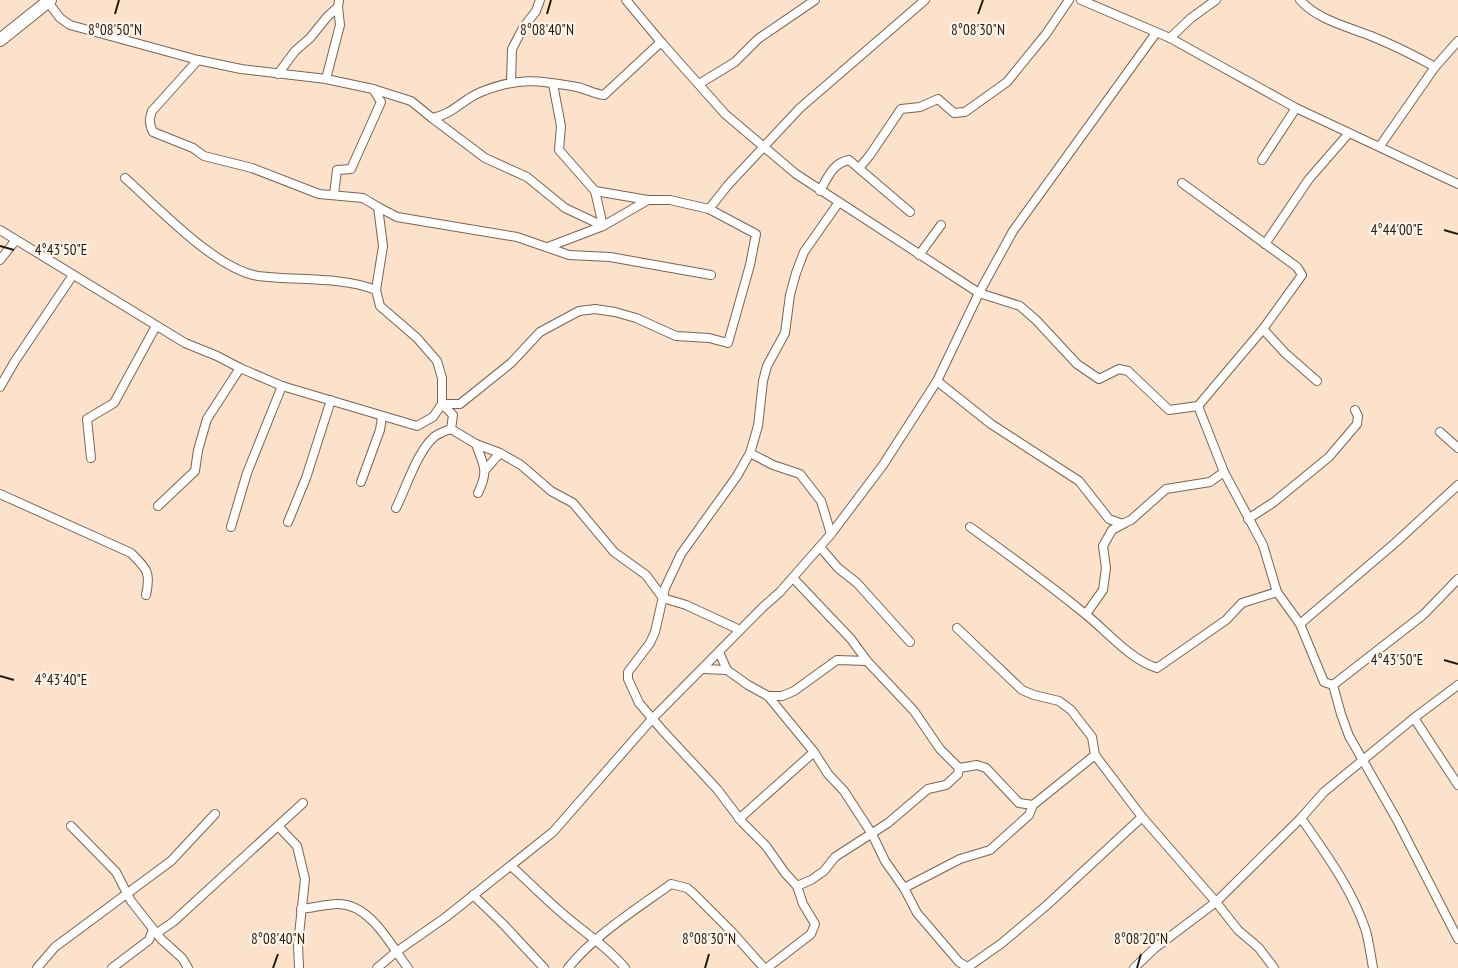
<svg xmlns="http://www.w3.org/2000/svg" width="1458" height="968" viewBox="0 0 1458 968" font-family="'PT Sans Narrow',sans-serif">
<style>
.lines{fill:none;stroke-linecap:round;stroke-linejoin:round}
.street-casing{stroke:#7a6450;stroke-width:10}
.secondary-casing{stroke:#7a6450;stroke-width:14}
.street{stroke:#fff;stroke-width:8}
.secondary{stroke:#fff;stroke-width:12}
.ticks{fill:none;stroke:#241b13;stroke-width:2}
.ticks-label{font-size:15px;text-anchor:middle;fill:#241b13;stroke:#fdf3e9;stroke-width:4.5;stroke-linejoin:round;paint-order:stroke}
</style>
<rect width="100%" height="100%" fill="#fce2cb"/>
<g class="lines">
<defs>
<g id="street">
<polyline points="626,0 661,42 725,114 796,174 979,293 1020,306 1036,320 1077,364 1099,379 1119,369 1128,371 1169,410 1198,406"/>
<polyline points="1081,0 1170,38 1296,108 1458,184"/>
<path d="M1300,0C1318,20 1346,26 1371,36C1393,45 1414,55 1435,67"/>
<path d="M48,2L60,18L70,25L198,60L241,69L326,79L373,89L411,101L432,118C452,115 463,99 481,92C518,77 538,80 577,87C586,89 594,94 604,95L661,42"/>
<polyline points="1170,38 1191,18 1216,0"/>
<path d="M198,60L152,111C149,119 149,124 153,132L193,148L204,156L252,168L319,194L363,198L378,207L383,246L376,290L380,306L417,338L437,361L442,378V404L453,415L451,429C445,431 439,433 434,437C417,452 406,488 396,508"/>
<polyline points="278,74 295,51 310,38 327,17 338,7 339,0"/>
<polyline points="326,79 340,25 338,7"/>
<polyline points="511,82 512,49 523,28 536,11 540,0"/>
<polyline points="553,84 561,126 559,150 595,191 648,200"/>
<polyline points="699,84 735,62 758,39 815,0"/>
<polyline points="432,118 485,158 527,177 565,208 603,226 595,191"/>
<polyline points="1380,146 1435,67 1458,41"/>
<polyline points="1262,160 1296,108"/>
<polyline points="860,167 870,155 901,109 920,107 938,99 954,113 965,112 1007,82 1046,34 1069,0"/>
<path d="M125,178C158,207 215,269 258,276C296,281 340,276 376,290"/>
<polyline points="1182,183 1297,267 1302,275 1263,329 1198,406 1224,472 1263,545 1277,592 1300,624 1324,682 1333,685 1341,714 1349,736 1397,820 1458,939"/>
<path d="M820,191C828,177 833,163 849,160L910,212"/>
<polyline points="334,194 337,170 351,169 381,102 373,89"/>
<polyline points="378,207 397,217 517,237 569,255 610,257 711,275"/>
<polyline points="709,209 728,185 800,108 925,0"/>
<polyline points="0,230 185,343 217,356 240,368 282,386 417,426 433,417 442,404 460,404 511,363 540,332 579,311 595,309 615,312 636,318 676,336 709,338 728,343 750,265 756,234 709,209 670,200 648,200 603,226 548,247"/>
<polyline points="1265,244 1309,179 1349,133"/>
<polyline points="919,255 941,225"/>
<polyline points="0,260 15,241"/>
<polyline points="1263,329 1285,353 1317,381"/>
<polyline points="937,381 991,424 1079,481 1109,519 1122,524 1131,520 1166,489 1210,482 1224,472"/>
<polyline points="0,387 15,361 73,275"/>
<polyline points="451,429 476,444 500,453 521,465 551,491 573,503 614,552 646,575 663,598 686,605 740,630"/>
<polyline points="1440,432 1458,448"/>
<path d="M476,444C484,467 489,470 478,493"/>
<polyline points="750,453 773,465 800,474 821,501 831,534"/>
<polyline points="91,458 87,419 114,403 156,326"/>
<polyline points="485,470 500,453"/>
<polyline points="361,482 380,430 382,417"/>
<path d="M0,494L131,553C147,569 151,572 146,595"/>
<polyline points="158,506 195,471 198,450 207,419 240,368"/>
<polyline points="1248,519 1274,502 1329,457 1357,424 1358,416 1355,410"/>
<polyline points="288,522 306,478 331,400"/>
<polyline points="231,527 247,473 282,386"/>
<path d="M970,527C1009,555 1047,583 1084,613C1107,631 1129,659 1157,668L1226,620L1242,603L1277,592"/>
<polyline points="820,547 838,568 857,583 910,642"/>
<polyline points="793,578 851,639 867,661 914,711 940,749 959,768"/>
<polyline points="1086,614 1103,590 1106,568 1103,546 1112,530 1125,523"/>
<polyline points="1300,624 1395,543 1458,485"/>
<polyline points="957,628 1022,690 1034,695 1059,701 1071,710 1092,737 1095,755 1142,817 1216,902 1238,930 1259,948 1274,968"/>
<polyline points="719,652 727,670 748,685 768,696 814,752 828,774 844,791 872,834 885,861 904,888 917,913 959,962 969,968"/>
<polyline points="703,669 727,670"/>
<polyline points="1333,685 1423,615 1458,579"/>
<polyline points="768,696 782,696 794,691 837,660 867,661"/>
<polyline points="1414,718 1458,785"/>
<polyline points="959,768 977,765 986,768 1019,803 1033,805"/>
<path d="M1301,818C1326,854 1352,889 1366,931C1369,943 1371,956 1373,968"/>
<polyline points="739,819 814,752"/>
<polyline points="71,826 116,872 131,901 161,939 182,958 188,968"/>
<polyline points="278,826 297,846 305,879 298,944 299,968"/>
<path d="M511,866C528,881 544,898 562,913C583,932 607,946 625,968"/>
<polyline points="797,886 811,880 824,871 835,857 888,823 928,789 946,785 958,774 959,768"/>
<polyline points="904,888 960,859 990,850 1029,815 1033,805 1095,755"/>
<polyline points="473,895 504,925 544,968"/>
<path d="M301,909C313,908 326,904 338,904C371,904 391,946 408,968"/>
<polyline points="157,933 173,922 303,803"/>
<polyline points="968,967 1002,943 1047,905 1142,817"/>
<polyline points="37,968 55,947 171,861 215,814"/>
<polyline points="112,968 149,940 153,929"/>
<polyline points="377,968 396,952 446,917 553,832 652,719 763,607 780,592 831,534 883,465 937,381 979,293 1013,231 1156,33"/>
<path d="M568,968C596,934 635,910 671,884L687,888L693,893L732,932L764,968"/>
<polyline points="767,968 811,934 815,924 803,904 797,886 785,873 766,846 742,822 717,789 663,731 639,703 628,679 628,672 650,643 655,632 665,588 681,554 737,476 750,453 758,426 763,381 767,366 785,333 790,295 796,273 804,252 839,202"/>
<polyline points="1134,968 1155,948 1216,902 1301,818 1324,792 1414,718 1458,685"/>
</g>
<polyline id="secondary" points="0,40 50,0"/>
</defs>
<use href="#street" class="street-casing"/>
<use href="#secondary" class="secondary-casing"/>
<use href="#street" class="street"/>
<use href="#secondary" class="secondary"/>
</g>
<path class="ticks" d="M115,14L119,0M547,14L551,0M978,14L983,0M1444,230L1458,234M0,246L14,250M1444,660L1458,664M0,676L14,680M273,968L278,954M705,968L709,954M1137,968L1141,954"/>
<g class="ticks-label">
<text x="115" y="35">8°08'50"N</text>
<text x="547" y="35">8°08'40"N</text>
<text x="978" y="35">8°08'30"N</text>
<text x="1397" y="235">4°44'00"E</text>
<text x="61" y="255">4°43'50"E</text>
<text x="1397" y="665">4°43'50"E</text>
<text x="61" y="685">4°43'40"E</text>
<text x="278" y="944">8°08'40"N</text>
<text x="709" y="944">8°08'30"N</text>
<text x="1141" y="944">8°08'20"N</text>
</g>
</svg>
